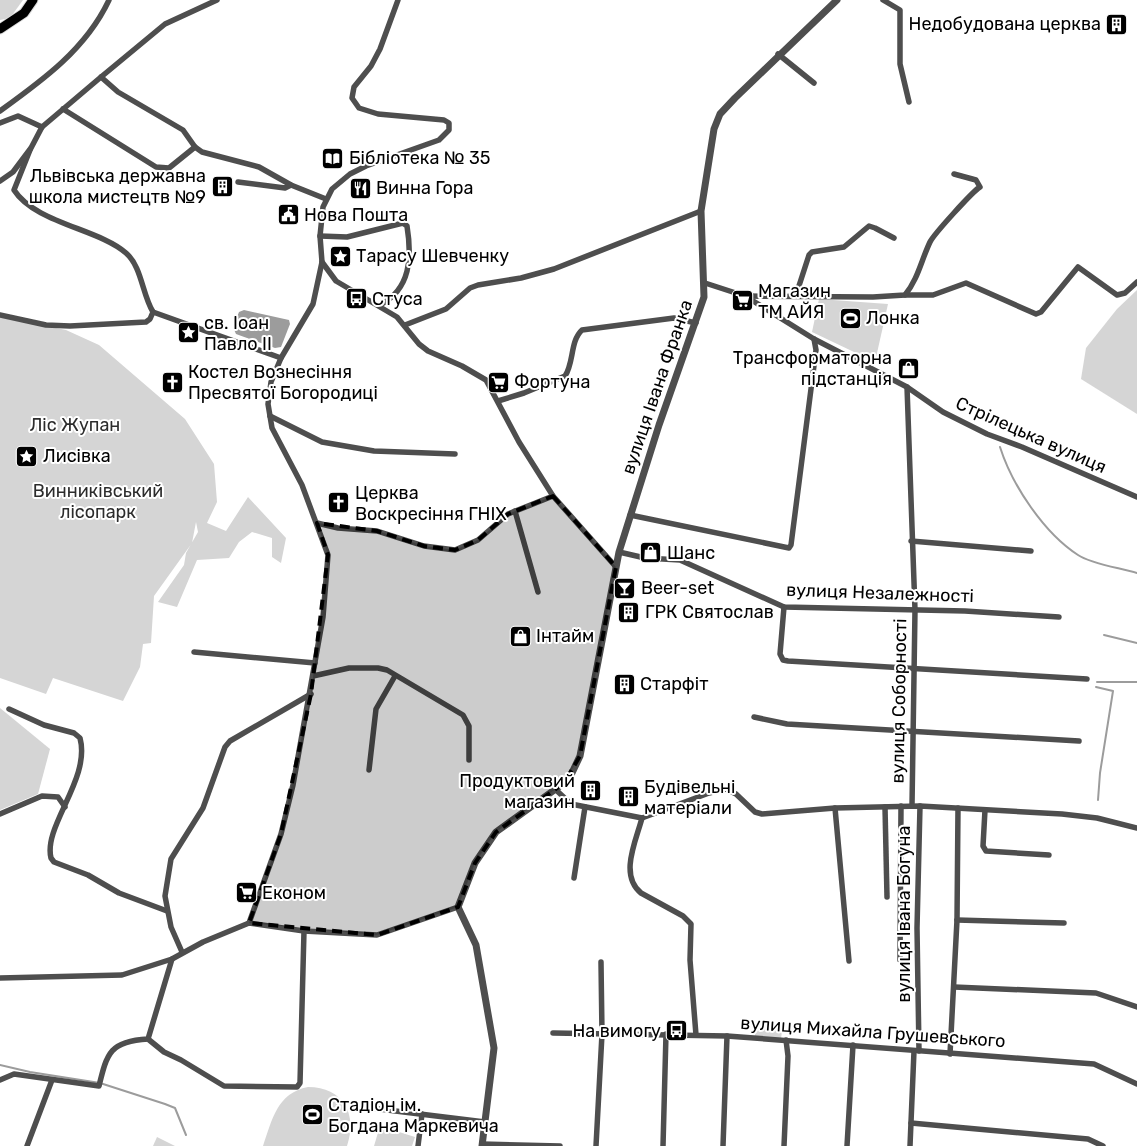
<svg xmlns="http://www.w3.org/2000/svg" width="1137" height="1146" viewBox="0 0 1137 1146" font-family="Rubik,sans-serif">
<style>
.green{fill:#d5d5d5}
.water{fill:#9c9c9c}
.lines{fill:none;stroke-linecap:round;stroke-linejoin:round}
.stream{stroke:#9c9c9c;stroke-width:2}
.primary-casing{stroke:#dbdbdb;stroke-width:11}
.minor{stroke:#4e4e4e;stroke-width:5.5}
.tertiary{stroke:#4e4e4e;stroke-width:7}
.primary{stroke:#000;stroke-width:9}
.marked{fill:#000;fill-opacity:0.2;stroke:#000;stroke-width:4;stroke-dasharray:10 6;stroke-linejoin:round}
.labels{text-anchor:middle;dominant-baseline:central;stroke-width:4;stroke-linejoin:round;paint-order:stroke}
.poi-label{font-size:18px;fill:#000;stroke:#fff;text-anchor:start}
.street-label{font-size:18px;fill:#000;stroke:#fff}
.park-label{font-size:18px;fill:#2c2c2c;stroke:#fff}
</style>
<rect width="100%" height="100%" fill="#fff"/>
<g class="green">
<polygon points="0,0 23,0 10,18 0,20"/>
<polygon points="1137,290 1137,414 1081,379 1086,348 1117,309"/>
<polygon points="819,299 888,304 875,362 812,332"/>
<polygon points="0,317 66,330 99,345 185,419 214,464 217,502 207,523 226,531 248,497 286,538 281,563 272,557 272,538 252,532 239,542 229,558 197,560 177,607 158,602 184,565 186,553 198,532 196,522 192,543 154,596 151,643 143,644 140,667 123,701 53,678 46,694 0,678"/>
<polygon points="0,708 50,749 38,794 0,810"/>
<polygon points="755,1028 782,1031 781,1039 755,1037"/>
<path d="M308,1087C343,1087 358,1114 347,1146H263C272,1120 277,1093 308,1087Z"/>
<polygon points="380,1126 415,1137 412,1146 374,1146"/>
<polygon points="157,1137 175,1146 153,1146"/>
</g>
<polygon class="water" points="244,310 289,320 290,324 281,347 275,348 236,334 233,327 239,312"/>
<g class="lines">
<g class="stream">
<path d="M1000,447C1012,485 1044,533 1078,555C1091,564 1121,568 1137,573"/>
<polyline points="1104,635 1137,643"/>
<polyline points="1097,682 1137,682"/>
<polyline points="1096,687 1113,691 1100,773 1098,800"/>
<polyline points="0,1065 30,1072 100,1083 165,1104 175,1108 186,1135"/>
</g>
<defs>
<polyline id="primary" points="0,29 24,13 33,0"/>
</defs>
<use href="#primary" class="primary-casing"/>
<g class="minor">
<polyline points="883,0 900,10 900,64 909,102"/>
<polyline points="778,54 814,83"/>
<polyline points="101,77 118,92 183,130 195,147 202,152 259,167 291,185 326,199"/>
<polyline points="63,109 156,167 169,168 195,147"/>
<path d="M0,111C43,80 86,49 109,0"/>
<polyline points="0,123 18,116 42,127"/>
<path d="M30,150L14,190C35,223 99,229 126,253C142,267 142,294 153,312"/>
<polyline points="0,181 13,172 31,148 42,127 101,77 165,24 217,0"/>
<polyline points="238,182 285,188 291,185"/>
<path d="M320,236L347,237L403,223L407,226C412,257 411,289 380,305"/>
<polyline points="322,262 336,281 397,317 419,344 428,351 462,366 486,380 519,442 553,496 616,567"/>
<polyline points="705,283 745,296 814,339 907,387 943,412 987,434 1022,447 1137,497"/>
<polyline points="796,295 809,255 812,252 844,247 869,226 875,228 894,238"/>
<polyline points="905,295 933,295 966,283 1036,314 1041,312 1078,267 1117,295 1125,293 1137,282"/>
<path d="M745,296L873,297L905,295C918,279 921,261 930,242C934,234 973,191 980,187L976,180L954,174"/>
<polyline points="0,315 46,325 70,326 146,322 150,319 153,312 281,358"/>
<polyline points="405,325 446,309 470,288 478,285 521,278 554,269 701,211"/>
<polyline points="907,387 915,610 912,806"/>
<path d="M498,401L524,393L565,376C574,363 570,341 582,330L674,318L696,323"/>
<polyline points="270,416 322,442 374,451 455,454"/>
<polyline points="515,511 538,592"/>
<polyline points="630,515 789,548 791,545 816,350 814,339"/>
<polyline points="317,523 338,528 377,531 424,546 455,550 478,540 508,514 553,496"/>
<polyline points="911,541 1031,551"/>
<polyline points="619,552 645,558 680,560 784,607 965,611 1059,617"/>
<polyline points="784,607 780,654 783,660 788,661 1087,679"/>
<polyline points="194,652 315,663"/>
<polyline points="313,676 349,668 378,668 387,670 463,715 469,726 469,760"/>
<path d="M9,709L44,725L74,733L80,738C91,779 43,826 51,858L54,862L88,875L119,893L167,911"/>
<polyline points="754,717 787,724 1079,741"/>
<polyline points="369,770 376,709 395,676"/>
<polyline points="555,789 571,804 642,818 709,793 726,789 736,794 755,812 762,814 835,808 920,806 1062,814 1097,818 1137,828"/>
<polyline points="885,807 887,897"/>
<polyline points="835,808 849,961"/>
<polyline points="985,810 983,846 986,851 1049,855"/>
<polyline points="0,814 42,796 58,797 65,807"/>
<path d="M642,818C636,841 619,875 641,893L683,916L691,924L690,960L696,1035"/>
<polyline points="574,878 585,807"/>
<polyline points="957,920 1064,923"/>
<polyline points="249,923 281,834 293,785 323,617 328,555 302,485 272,428 268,404 271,382 281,358 313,304 322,262 320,236 323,207 332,189 350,174 366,166 439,140 449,130 449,123 444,120 378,114 359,108 352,98 354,87 371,66 380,49 398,0"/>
<polyline points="182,952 171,927 165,896 171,859 203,808 225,747 230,741 311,694"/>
<polyline points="900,960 901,806"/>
<polyline points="0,978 122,975 172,959 203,942 249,923 304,931 377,935 458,907"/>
<polyline points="954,987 1096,993 1137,1007"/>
<polyline points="553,1033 727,1036 1094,1064 1137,1084"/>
<polyline points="148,1039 164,1052 181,1060 224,1086 297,1087 300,1083 304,931"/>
<polyline points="919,1051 917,928 920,806"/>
<polyline points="950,1054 957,920 958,808"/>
<path d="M0,1080L14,1074L99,1086C107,1053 110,1041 148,1039L172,959"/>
<polyline points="371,1108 485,1122"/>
<polyline points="911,1123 1088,1139 1103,1146"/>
<polyline points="482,1144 560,1146"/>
<polyline points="27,1146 52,1080"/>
<polyline points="418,1146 422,1114"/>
<polyline points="596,1146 602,1034 601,962"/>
<polyline points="663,1146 666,1034"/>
<polyline points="723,1146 727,1036"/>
<polyline points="784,1146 788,1056 786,1040"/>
<polyline points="847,1146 853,1045"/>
<polyline points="910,1146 914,1051"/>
</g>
<polyline class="tertiary" points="482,1146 494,1048 476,945 458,907 475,863 496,832 564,783 571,775 580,756 619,552 659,425 704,297 701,211 714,129 720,114 735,98 837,0"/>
<use href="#primary" class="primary"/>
</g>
<path class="marked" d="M553,496L616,567L580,756L564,783L496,832L475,863L458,907L377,935L249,923L281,834L311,694L328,555L317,523L377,531L424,546L455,550L478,540L508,514Z"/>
<defs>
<symbol id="building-square" viewBox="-11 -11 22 22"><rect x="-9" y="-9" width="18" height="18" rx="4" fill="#000" stroke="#fff"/><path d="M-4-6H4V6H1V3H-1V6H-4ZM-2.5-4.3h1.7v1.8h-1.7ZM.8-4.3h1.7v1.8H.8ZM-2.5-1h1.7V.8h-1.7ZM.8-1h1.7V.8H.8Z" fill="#fff"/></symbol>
<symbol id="library-square" viewBox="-11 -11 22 22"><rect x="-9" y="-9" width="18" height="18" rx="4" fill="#000" stroke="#fff"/><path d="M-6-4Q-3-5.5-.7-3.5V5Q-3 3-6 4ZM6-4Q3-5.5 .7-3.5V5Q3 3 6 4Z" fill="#fff"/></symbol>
<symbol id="restaurant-square" viewBox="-11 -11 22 22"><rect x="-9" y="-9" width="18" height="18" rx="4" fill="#000" stroke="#fff"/><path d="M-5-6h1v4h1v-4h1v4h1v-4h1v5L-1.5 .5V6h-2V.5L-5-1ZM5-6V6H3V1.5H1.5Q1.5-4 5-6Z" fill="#fff"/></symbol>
<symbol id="civic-square" viewBox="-11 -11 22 22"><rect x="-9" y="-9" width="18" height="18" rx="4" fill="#000" stroke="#fff"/><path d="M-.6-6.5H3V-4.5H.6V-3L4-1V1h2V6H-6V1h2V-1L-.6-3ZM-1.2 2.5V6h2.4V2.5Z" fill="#fff"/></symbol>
<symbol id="sight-square" viewBox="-11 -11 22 22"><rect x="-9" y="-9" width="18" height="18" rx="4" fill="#000" stroke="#fff"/><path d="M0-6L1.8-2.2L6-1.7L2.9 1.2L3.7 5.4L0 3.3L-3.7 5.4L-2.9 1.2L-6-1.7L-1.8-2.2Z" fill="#fff"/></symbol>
<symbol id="bus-square" viewBox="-11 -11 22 22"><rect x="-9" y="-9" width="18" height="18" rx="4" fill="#000" stroke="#fff"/><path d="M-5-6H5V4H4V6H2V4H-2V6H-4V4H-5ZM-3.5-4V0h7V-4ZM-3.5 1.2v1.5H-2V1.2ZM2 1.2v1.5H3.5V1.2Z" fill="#fff"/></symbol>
<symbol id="supermarket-square" viewBox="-11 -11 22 22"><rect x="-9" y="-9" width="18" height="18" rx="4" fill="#000" stroke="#fff"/><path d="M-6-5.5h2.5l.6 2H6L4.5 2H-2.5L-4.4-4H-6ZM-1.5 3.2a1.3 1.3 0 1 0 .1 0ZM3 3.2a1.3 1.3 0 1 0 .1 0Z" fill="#fff"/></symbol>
<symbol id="stadium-square" viewBox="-11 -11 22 22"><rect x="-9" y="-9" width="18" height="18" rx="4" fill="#000" stroke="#fff"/><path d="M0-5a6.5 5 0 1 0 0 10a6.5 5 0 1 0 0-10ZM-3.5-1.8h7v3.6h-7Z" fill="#fff"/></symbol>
<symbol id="shop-square" viewBox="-11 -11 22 22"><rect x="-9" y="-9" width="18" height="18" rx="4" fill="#000" stroke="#fff"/><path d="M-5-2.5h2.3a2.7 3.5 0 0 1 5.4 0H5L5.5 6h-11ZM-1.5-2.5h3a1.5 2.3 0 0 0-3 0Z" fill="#fff"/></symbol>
<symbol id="church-square" viewBox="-11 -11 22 22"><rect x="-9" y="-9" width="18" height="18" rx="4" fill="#000" stroke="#fff"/><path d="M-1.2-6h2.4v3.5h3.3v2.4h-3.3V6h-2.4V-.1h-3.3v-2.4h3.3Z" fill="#fff"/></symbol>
<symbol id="bar-square" viewBox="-11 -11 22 22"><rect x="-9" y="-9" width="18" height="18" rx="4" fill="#000" stroke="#fff"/><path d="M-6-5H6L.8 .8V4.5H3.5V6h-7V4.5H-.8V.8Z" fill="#fff"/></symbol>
</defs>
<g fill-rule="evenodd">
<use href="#building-square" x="1104" y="12" width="25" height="25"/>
<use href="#library-square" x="320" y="146" width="25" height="25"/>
<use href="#building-square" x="210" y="174" width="25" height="25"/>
<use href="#restaurant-square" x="348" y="176" width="25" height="25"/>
<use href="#civic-square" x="276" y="202" width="25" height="25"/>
<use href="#sight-square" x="328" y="244" width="25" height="25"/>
<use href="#bus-square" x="344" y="286" width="25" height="25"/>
<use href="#supermarket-square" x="730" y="288" width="25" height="25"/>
<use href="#stadium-square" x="838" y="306" width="25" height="25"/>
<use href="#sight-square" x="176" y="320" width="25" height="25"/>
<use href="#shop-square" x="896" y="356" width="25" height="25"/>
<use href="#church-square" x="160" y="370" width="25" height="25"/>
<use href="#supermarket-square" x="486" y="370" width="25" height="25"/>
<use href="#sight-square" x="14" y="444" width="25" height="25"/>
<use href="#church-square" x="326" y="490" width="25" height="25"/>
<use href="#shop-square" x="638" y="540" width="25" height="25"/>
<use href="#bar-square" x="612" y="576" width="25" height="25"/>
<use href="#building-square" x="616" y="600" width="25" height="25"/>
<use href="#shop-square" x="508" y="624" width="25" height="25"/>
<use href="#building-square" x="612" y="672" width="25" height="25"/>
<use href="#building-square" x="578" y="778" width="25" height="25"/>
<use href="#building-square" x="616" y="784" width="25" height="25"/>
<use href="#supermarket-square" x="234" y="880" width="25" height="25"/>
<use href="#bus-square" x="664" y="1018" width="25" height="25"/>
<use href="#stadium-square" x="300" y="1102" width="25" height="25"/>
</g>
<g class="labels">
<g class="poi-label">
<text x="1101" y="24" text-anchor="end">Недобудована церква</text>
<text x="349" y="158">Бібліотека № 35</text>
<text x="206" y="176" text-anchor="end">Львівська державна<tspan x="206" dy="21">школа мистецтв №9</tspan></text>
<text x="376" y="188">Винна Гора</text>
<text x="304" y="215">Нова Пошта</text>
<text x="356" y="256">Тарасу Шевченку</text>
<text x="758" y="291">Магазин<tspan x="758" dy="21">ТМ АЙЯ</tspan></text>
<text x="372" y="299">Стуса</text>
<text x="866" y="318">Лонка</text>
<text x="204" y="323">св. Іоан<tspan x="204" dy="21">Павло ІІ</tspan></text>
<text x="892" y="358" text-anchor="end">Трансформаторна<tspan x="892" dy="21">підстанція</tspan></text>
<text x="188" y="372">Костел Вознесіння<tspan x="188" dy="21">Пресвятої Богородиці</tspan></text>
<text x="514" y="382">Фортуна</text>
<text x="43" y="456">Лисівка</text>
<text x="355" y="493">Церква<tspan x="355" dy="21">Воскресіння ГНІХ</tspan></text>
<text x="667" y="553">Шанс</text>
<text x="641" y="588">Beer-set</text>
<text x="645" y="612">ГРК Святослав</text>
<text x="536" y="636">Інтайм</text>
<text x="640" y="684">Старфіт</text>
<text x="575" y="781" text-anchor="end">Продуктовий<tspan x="575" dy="21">магазин</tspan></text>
<text x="644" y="787">Будівельні<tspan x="644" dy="21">матеріали</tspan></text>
<text x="262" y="893">Економ</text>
<text x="661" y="1031" text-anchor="end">На вимогу</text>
<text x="328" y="1105">Стадіон ім.<tspan x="328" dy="21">Богдана Маркевича</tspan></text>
</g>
<g class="street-label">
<text transform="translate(657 387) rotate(-71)">вулиця Івана Франка</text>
<text transform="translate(1031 435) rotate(24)">Стрілецька вулиця</text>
<text transform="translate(880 593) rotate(2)">вулиця Незалежності</text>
<text transform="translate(899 701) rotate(-89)">вулиця Соборності</text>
<text transform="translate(904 914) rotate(-90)">вулиця Івана Богуна</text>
<text transform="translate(873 1032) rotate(4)">вулиця Михайла Грушевського</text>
</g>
<g class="park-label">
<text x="75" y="425">Ліс Жупан</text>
<text x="98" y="491">Винниківський<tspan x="98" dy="21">лісопарк</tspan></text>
</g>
</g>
</svg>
